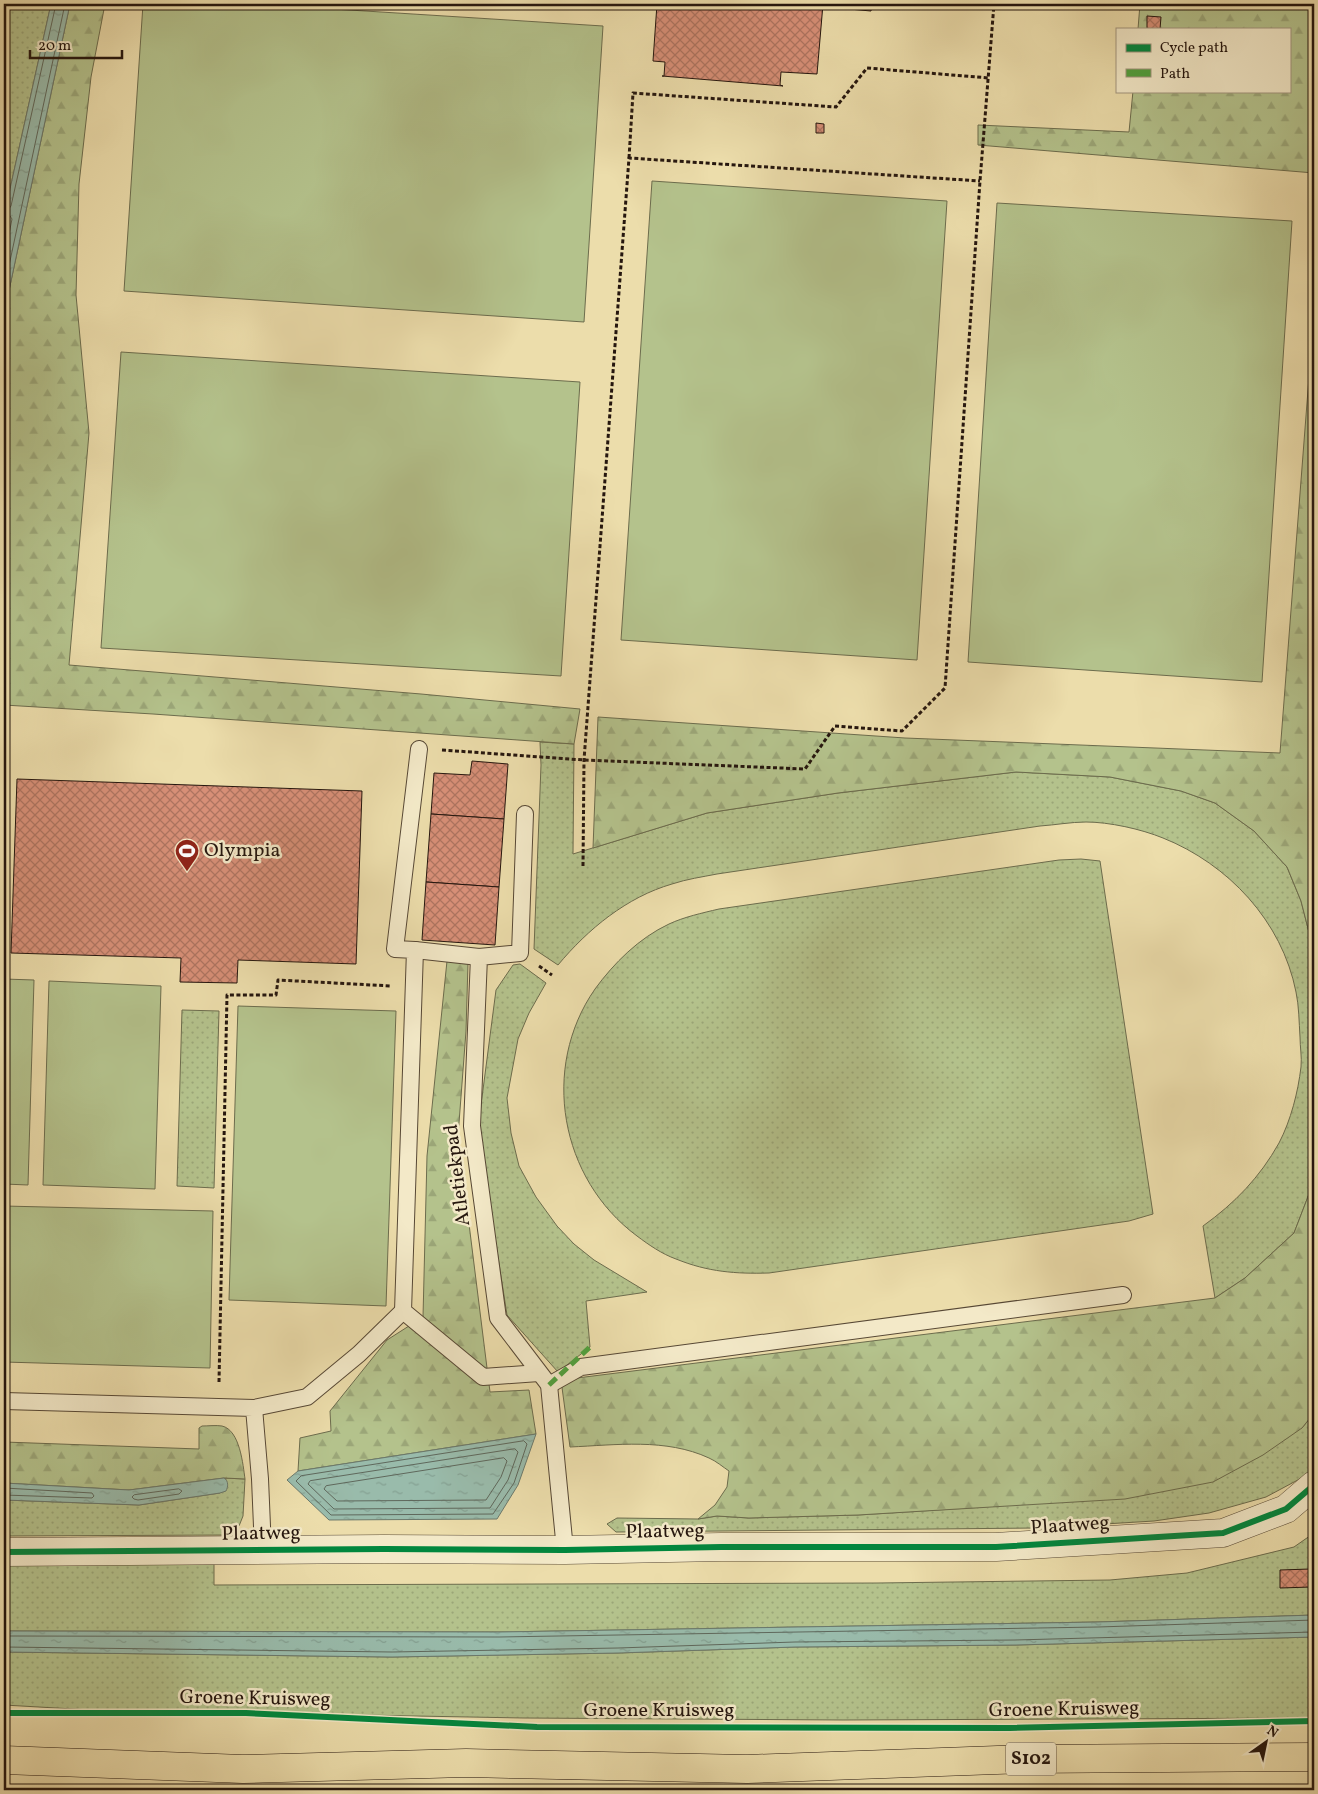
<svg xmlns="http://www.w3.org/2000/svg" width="1318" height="1794" viewBox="0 0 1318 1794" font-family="Vollkorn,serif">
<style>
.grass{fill:url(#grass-dots);stroke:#6c6c4d}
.forest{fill:url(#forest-firs);stroke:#6c6c4d}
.pitch{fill:#b4c28c;stroke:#6c6c4d}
.water{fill:url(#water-ripples);stroke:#6b796c}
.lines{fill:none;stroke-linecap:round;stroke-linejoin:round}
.shore{stroke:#5f685c;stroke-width:1}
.building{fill:url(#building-cross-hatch);stroke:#25160e}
.service-casing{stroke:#574835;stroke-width:18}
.minor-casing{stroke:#574835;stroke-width:29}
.primary-casing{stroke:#25160e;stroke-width:29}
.path{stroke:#25160e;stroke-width:3;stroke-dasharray:4 2.5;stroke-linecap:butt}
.service{stroke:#f3e9c8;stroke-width:16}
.minor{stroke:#f3e9c8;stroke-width:28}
.primary{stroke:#ecddab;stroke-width:28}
.quiet{stroke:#50a13e;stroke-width:5;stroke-dasharray:10 5;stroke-linecap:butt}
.cycleway-casing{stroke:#f3e9c8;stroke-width:9}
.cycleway{stroke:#00873e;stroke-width:6}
.labels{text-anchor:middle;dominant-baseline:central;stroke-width:5;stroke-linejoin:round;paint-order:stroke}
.shield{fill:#f3e9c8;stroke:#635546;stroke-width:1}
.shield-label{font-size:19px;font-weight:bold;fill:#25160e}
.poi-label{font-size:20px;fill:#25160e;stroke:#f3e9c8;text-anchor:start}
.street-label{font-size:20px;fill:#25160e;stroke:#f3e9c8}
</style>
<defs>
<pattern id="grass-dots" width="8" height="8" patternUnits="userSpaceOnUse" patternTransform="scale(1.25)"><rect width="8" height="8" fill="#b4c28c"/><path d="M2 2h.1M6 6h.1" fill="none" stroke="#9ba678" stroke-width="1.8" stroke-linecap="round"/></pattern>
<pattern id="forest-firs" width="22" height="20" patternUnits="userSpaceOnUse" patternTransform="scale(1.25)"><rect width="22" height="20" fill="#b4c28c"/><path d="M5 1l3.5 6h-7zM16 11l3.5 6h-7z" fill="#9ba678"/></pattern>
<pattern id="water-ripples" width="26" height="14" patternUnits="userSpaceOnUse" patternTransform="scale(1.25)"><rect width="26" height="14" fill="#99bbab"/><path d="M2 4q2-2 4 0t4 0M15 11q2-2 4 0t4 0" fill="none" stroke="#84a092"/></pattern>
<pattern id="building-cross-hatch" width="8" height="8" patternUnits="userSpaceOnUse" patternTransform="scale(1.25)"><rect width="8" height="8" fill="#d78f77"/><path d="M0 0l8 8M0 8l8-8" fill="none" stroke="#ae7460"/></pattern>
</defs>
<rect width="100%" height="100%" fill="#ecddab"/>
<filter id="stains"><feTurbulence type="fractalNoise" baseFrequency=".004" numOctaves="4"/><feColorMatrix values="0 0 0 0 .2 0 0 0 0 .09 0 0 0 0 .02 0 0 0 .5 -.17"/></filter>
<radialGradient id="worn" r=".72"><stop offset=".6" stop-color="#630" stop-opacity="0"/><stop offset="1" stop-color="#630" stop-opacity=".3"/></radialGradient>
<g class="grass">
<polygon points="4,4 51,4 4,216"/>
<path d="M540,742L574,744L573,854L707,813L838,793L1016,772L1110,777L1181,791L1215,803L1254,831L1287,867L1301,901L1314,952V1181L1294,1233L1245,1278L1215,1298L1203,1226C1235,1203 1260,1177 1279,1143C1291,1120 1298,1092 1301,1067C1302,1057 1300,1047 1300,1037C1299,1022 1299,1006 1296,992C1282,921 1228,864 1163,838C1141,829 1109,822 1086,822C1071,822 1055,825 1040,826L717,874C702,877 687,879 672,884C627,897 588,929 558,965L534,949L541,765Z"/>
<path d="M1081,859L1100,861L1153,1214L1129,1221L769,1273C736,1274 708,1272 676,1259C662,1254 649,1245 637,1236C560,1179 540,1068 595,989C614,963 639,938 669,924C684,917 702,913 719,909L1059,860Z"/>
<polygon points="520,964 546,983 529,1013 518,1039 507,1098 511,1133 519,1166 536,1197 557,1226 574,1244 594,1260 647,1292 586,1301 590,1347 558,1372 507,1315 478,1128 496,990 513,965"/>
<polygon points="182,1010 219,1011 214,1188 177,1186"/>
<polygon points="1314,1413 1314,1468 1309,1474 1266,1497 1209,1513 1154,1521 1038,1528 616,1532 607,1524 617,1518 698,1519 717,1516 749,1518 858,1515 985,1507 1302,1428"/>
<polygon points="224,1478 245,1479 243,1516 239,1526 228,1535 4,1536 4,1500 139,1505 220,1493 226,1479"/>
<polygon points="1314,1533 1314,1615 1098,1622 499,1632 4,1631 4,1563 214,1564 214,1585 877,1583 1110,1580 1187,1573 1294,1547"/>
<polygon points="1314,1637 1314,1718 843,1720 523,1718 91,1710 4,1705 4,1652 392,1657 618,1653 795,1647 1016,1645"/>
</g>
<g class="forest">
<polygon points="70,4 105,4 91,77 79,184 76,295 89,433 69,665 421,694 580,709 574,744 153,714 4,705 4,314"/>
<polygon points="1140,4 1314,4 1314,173 978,145 978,125 1129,132 1133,91 1289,91 1289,29 1138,29"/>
<polygon points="1314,312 1314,952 1301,901 1287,867 1254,831 1215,803 1181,791 1110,777 1016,772 838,793 707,813 593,848 598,717 905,738 1280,753"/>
<polygon points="447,961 468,963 466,1031 458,1136 490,1392 529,1390 536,1434 298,1471 300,1438 331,1431 330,1411 387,1340 423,1317 427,1156"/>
<path d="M1314,1181V1413L1302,1428L1263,1455L1213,1482L1125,1499L858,1515L749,1518L717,1516L698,1519L715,1505L727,1487L729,1471C723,1467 716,1461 709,1458C666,1438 616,1445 570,1447L561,1380L1215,1298L1245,1278L1294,1233Z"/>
<path d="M202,1426C208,1426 216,1425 222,1426C240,1430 243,1465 245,1479L224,1478L129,1490L4,1483V1442L199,1449V1428Z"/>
</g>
<g class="pitch">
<polygon points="143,4 254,4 603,26 584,322 124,291"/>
<polygon points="652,181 947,201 917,660 621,640"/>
<polygon points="997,203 1292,221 1262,682 968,662"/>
<polygon points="121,352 580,382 561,676 101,648"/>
<polygon points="4,979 34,980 28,1185 4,1184"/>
<polygon points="49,981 161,986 155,1189 43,1185"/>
<polygon points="238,1006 396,1011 386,1306 229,1300"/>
<polygon points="4,1206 213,1211 210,1368 4,1362"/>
</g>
<g class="water">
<polygon points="51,4 70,4 4,314 4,216"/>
<polygon points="536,1434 518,1485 497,1519 329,1520 287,1480 298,1471"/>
<path d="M224,1478C229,1481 228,1487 226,1491L220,1493L139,1505L4,1500V1483L129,1490Z"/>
<polygon points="1314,1615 1314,1637 1016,1645 795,1647 618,1653 392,1657 4,1652 4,1631 499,1632 1098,1622"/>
</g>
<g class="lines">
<g class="shore">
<polyline points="4,211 8,210 11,206 56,4"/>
<polyline points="4,217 10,216 12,219 4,259"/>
<polyline points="4,289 65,4"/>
<polygon points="524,1441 527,1444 514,1483 493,1514 331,1515 296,1481 301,1476"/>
<polygon points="515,1449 518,1452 508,1480 490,1508 334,1509 308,1484 310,1481"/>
<polygon points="504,1458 507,1461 501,1477 486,1500 337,1501 324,1489 326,1486"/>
<polyline points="4,1488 92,1493 94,1496 92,1498 4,1495"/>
<polygon points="179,1489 182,1491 179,1494 138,1500 134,1499 132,1497 134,1495"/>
<polyline points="4,1636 499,1637 1098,1627 1314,1620"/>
<polyline points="4,1647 392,1652 618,1648 795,1642 1015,1640 1314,1632"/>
</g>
</g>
<g class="building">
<polygon points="657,4 823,4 817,74 781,72 780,85 783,86 662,76 664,76 665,62 653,61"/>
<polygon points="850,4 872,4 871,11 849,9"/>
<polygon points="1147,16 1161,17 1160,29 1147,29"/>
<polygon points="816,123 824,124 824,133 816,133"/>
<polygon points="472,761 508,764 504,819 431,814 434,773 470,775"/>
<polygon points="17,779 362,791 356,964 238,960 237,983 180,982 181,958 11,953"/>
<polygon points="431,814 504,819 499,887 426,882"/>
<polygon points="426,882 499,887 495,945 422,940"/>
<polygon points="1310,1569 1311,1587 1280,1588 1280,1570"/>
</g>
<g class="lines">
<defs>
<g id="service">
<polyline points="419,749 395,949 415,950 403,1311 483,1377 539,1373"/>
<polyline points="525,814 520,953 479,957 472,1126 498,1318 549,1385 565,1550"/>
<polyline points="415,950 479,957"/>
<polyline points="549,1385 581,1367 1123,1295"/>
<polyline points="4,1401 254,1408 260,1479 263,1550"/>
<polyline points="254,1408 307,1397 359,1354 403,1311"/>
</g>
<polyline id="minor" points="4,1552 384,1549 565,1550 721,1547 996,1547 1223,1533 1286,1509 1314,1485"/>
<polyline id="primary" points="4,1760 243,1769 466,1763 747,1769 1023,1759 1314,1757"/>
</defs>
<use href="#service" class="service-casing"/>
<use href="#minor" class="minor-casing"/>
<use href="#primary" class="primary-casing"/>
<g class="path">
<polyline points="629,158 633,93 836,107 867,68 989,78"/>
<polyline points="442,750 584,760 805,769 835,726 902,731 945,688 980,181 994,4"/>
<polyline points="583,866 584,760 629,158 980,181"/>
<polyline points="539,966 552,975"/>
<polyline points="219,1382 227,995 276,995 278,980 391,986"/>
</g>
<use href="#service" class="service"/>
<use href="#minor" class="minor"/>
<use href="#primary" class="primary"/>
<polyline class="quiet" points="549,1385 590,1347"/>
<defs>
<g id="cycleway">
<polyline points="4,1552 384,1549 565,1550 721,1547 996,1547 1223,1533 1286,1509 1314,1485"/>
<polyline points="4,1713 246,1713 537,1727 1010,1728 1314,1721"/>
</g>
</defs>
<use href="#cycleway" class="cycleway-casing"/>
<use href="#cycleway" class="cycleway"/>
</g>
<defs>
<symbol id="stadium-pin" viewBox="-11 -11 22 30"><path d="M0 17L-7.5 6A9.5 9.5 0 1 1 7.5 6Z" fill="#8f2418" stroke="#f3e9c8"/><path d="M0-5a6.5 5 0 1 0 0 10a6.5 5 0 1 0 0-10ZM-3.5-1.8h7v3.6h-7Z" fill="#fff"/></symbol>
</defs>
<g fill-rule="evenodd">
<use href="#stadium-pin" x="173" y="837" width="28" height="38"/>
</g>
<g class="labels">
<rect class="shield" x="1006" y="1742.5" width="50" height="33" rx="4"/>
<g class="shield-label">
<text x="1031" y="1759">S102</text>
</g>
<g class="poi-label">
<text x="204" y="851">Olympia</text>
</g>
<g class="street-label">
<text transform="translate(458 1175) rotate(-97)">Atletiekpad</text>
<text transform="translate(1070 1526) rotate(-4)">Plaatweg</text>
<text transform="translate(665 1532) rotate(-1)">Plaatweg</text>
<text transform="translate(261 1534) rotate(-1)">Plaatweg</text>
<text transform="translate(255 1699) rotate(1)">Groene Kruisweg</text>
<text transform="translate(1064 1710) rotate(-1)">Groene Kruisweg</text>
<text x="659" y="1711">Groene Kruisweg</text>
</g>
</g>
<rect width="1318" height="1794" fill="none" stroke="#ecddab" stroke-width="20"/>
<rect x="5" y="5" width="1308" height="1784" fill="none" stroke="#25160e" stroke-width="2.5"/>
<rect x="10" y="10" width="1298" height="1774" fill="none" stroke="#25160e"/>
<rect x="1116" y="28" width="175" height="65" fill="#f3e9c8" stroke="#a1957e"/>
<rect x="1126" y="44" width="25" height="8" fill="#00873e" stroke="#a1957e"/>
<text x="1160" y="52" font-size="15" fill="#25160e">Cycle path</text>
<rect x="1126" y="69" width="25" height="8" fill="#50a13e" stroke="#a1957e"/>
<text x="1160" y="78" font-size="15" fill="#25160e">Path</text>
<g transform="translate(1266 1742) rotate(33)" stroke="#f3e9c8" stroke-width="4" paint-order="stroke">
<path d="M0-4L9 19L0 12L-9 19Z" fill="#25160e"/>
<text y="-8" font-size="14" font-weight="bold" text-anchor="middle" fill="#25160e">N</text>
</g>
<path d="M30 50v8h92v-8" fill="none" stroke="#25160e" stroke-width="2.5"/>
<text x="38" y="50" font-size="15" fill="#25160e" stroke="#f3e9c8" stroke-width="4" paint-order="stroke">20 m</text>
<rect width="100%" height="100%" filter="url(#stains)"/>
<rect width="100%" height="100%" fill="url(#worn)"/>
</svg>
